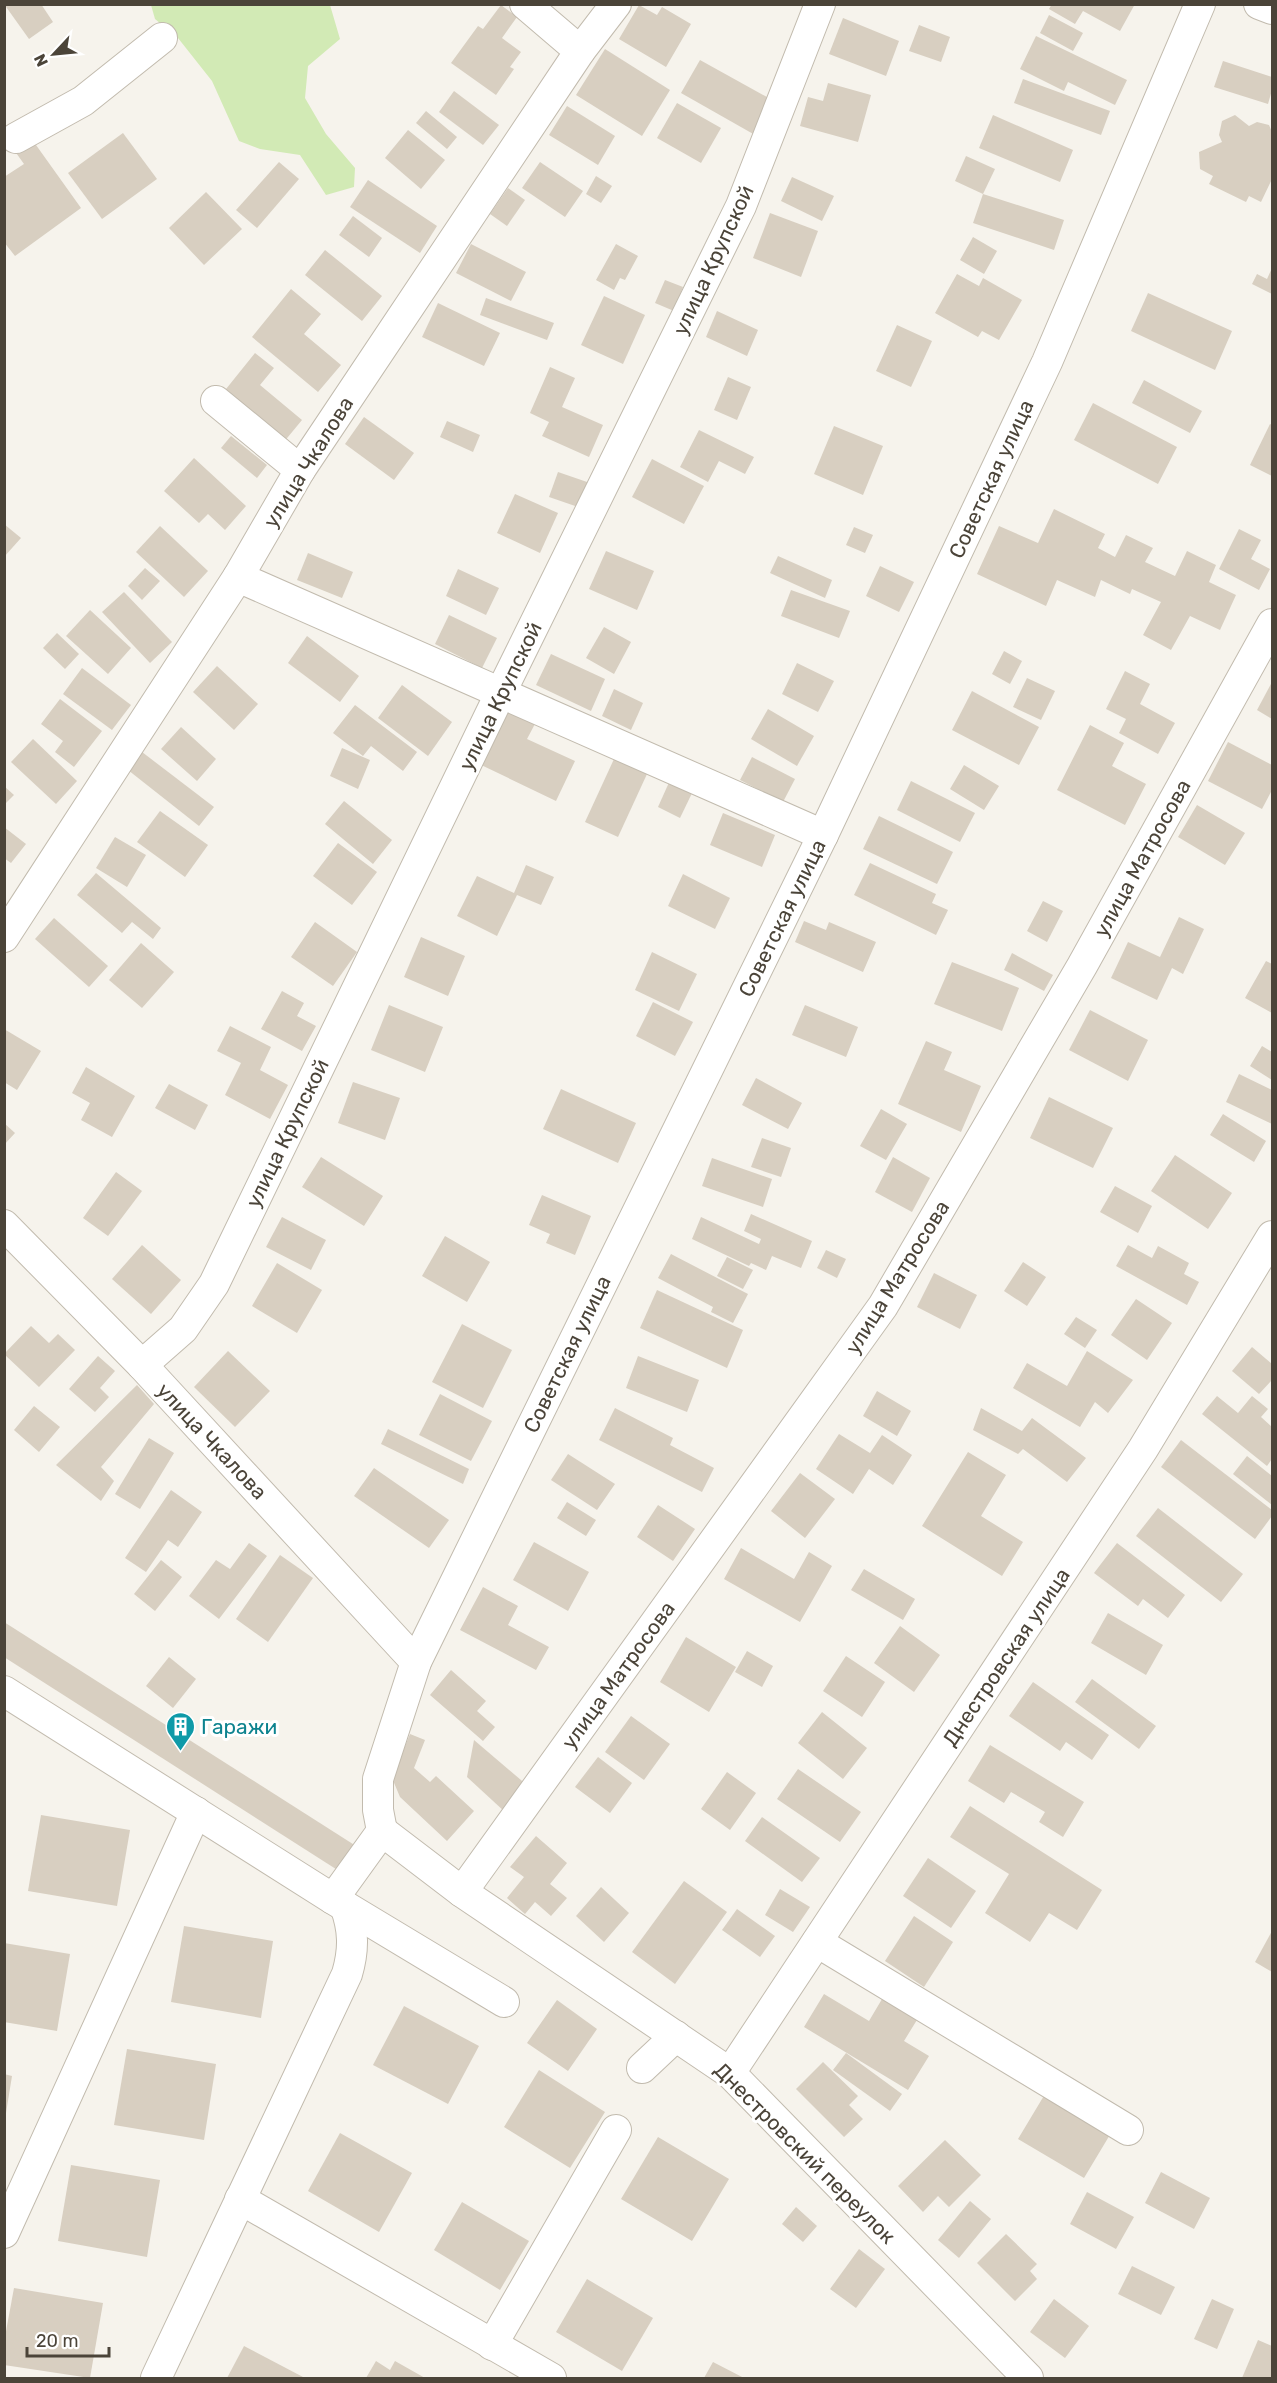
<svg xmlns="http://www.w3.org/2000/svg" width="1277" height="2383" viewBox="0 0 1277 2383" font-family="Rubik,sans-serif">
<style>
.green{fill:#d2eab5}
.building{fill:#d8cfc1}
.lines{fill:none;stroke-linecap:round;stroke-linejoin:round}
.minor-casing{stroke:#c2bbae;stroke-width:32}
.minor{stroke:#fff;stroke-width:30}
.labels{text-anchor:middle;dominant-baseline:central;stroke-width:6;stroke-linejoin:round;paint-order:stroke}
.street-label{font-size:21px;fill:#4b4439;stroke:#fff}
.culture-label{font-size:21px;fill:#0d838f;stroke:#fff;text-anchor:start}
</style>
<rect width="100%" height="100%" fill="#f6f3ec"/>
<polygon class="green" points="151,5 330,5 340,39 308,66 305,98 326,134 355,168 354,187 326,195 300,155 260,149 239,141 212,81 178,38 155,19"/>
<g class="building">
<polygon points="4,4 41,4 53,22 29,39"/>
<polygon points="1052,4 1135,4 1120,31 1083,11 1075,24 1049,9"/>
<polygon points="501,5 517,17 502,38 521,52 510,67 514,69 496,95 451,63 478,26 483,29"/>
<polygon points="639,5 657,15 662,7 691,24 666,67 619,39"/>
<polygon points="1049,15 1083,33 1073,51 1040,33"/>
<polygon points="843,18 899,41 886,76 829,54"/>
<polygon points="919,25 950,37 941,62 909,51"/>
<polygon points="1036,36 1127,80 1115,105 1068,82 1064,91 1020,69"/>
<polygon points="605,49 670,90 642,136 576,95"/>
<polygon points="700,60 774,101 755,135 681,93"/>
<polygon points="1223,61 1272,77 1272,90 1268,104 1214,87"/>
<polygon points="1023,79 1110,111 1101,135 1014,103"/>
<polygon points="828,83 871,95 858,142 800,126 808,97 823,101"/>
<polygon points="454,91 499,125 483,145 439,112"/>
<polygon points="677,103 721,128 701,163 657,138"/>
<polygon points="567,106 615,136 598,165 549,135"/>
<polygon points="426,111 457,137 447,149 416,123"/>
<polygon points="993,115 1073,150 1060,182 979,148"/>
<polygon points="1235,115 1249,126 1257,122 1269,125 1272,132 1272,179 1261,202 1249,196 1246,202 1209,184 1213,176 1200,169 1199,152 1222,142 1219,135 1222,121"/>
<polygon points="408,130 445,160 421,189 385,158"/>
<polygon points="123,133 157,179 102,219 68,173"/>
<polygon points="31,138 81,208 15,256 4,242 4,177 24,164 14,150"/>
<polygon points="966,156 995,169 983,194 955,181"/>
<polygon points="279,162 299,179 257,228 236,210"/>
<polygon points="540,162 583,191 565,217 522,188"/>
<polygon points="596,176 612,186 601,203 586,194"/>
<polygon points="792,177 834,196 822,221 781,201"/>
<polygon points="368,180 437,226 420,253 350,207"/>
<polygon points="508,188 525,200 507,226 490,214"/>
<polygon points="206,192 242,229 204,265 169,228"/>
<polygon points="983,194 1064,220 1054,250 973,223"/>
<polygon points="770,213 818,231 801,277 753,258"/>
<polygon points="353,216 382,238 369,257 339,235"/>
<polygon points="973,237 997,251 984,274 960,260"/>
<polygon points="471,244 526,272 511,301 456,273"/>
<polygon points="616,244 638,256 625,280 620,278 614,290 596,280"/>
<polygon points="325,250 382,296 362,321 305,275"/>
<polygon points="1272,268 1272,294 1252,284 1257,274 1267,279"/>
<polygon points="957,274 979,286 983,278 1022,300 999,340 982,331 978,337 935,313"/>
<polygon points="665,280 683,287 674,311 655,303"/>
<polygon points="291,289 321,314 304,334 341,365 318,392 252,337"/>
<polygon points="1148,293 1232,331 1215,370 1131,331"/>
<polygon points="604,296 645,315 623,364 581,345"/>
<polygon points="486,298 554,323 547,340 480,315"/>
<polygon points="438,303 500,333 484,366 422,337"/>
<polygon points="717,311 758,330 747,356 706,337"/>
<polygon points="897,325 932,341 911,387 876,371"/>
<polygon points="255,353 274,368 260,385 302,420 283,443 222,394"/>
<polygon points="550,367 575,378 562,407 603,425 589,457 542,436 549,422 530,413"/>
<polygon points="728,377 751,387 737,420 714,410"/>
<polygon points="1144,380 1202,411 1190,433 1132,403"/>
<polygon points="1093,403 1177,447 1158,484 1074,440"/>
<polygon points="364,417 414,453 394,480 345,444"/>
<polygon points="447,421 480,435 473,452 440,437"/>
<polygon points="1270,424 1272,425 1272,476 1250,465"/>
<polygon points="834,426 883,446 863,495 814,474"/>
<polygon points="699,430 754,457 745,474 719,461 708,482 680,467"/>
<polygon points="231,436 267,465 257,478 221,448"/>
<polygon points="194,458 246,506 225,530 208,514 199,523 164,491"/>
<polygon points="652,459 704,486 684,524 632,497"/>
<polygon points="558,472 590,483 581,508 549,497"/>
<polygon points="515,494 558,513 540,553 497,533"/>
<polygon points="1054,509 1105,534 1098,548 1115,557 1126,535 1153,548 1145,562 1175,576 1187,551 1216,565 1209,582 1236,595 1220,630 1190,616 1171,650 1143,635 1161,602 1132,589 1130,594 1101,580 1095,597 1057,580 1046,606 977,574 999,526 1038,543"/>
<polygon points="4,524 21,538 4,557"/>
<polygon points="160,526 208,571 184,597 136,552"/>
<polygon points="854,527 873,535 865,553 846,545"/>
<polygon points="1239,529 1261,540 1251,559 1270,569 1259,590 1219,569"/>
<polygon points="606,551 654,571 637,610 589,589"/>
<polygon points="308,553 353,572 342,598 297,580"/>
<polygon points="778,556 832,580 825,598 770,573"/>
<polygon points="880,566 914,582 899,612 866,596"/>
<polygon points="145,568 160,581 142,600 128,586"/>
<polygon points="458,569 499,588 486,615 446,596"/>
<polygon points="791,590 850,611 839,638 781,616"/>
<polygon points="124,592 172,642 150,663 102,612"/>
<polygon points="90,610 131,648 108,674 66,636"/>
<polygon points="449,615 497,638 482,668 435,644"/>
<polygon points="604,627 631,642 614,674 586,658"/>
<polygon points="57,633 79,654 65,669 43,648"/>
<polygon points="307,636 359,676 340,702 288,663"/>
<polygon points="1004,651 1022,661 1010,684 992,674"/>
<polygon points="551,654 605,679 591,711 536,685"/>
<polygon points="797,663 834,681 818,712 782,694"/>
<polygon points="217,666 258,704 234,730 193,692"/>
<polygon points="82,668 131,705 112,730 63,694"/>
<polygon points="1125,671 1150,684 1140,704 1175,723 1158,754 1119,733 1126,719 1106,709"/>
<polygon points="1027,678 1055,691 1041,720 1013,707"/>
<polygon points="1272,682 1272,719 1257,710"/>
<polygon points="402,685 452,722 428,756 378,718"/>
<polygon points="614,689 643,703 631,730 602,716"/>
<polygon points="972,691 1039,727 1019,765 952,730"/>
<polygon points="60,699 102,731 74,767 55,752 63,741 41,724"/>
<polygon points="355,705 417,752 403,771 371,746 363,756 333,733"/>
<polygon points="504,707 536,722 527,739 575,761 556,801 477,763"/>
<polygon points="768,709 814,736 797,766 751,739"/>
<polygon points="1090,725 1124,743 1112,766 1146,784 1125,825 1057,790"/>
<polygon points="181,727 216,759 197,781 161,749"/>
<polygon points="33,739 77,781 56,804 11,762"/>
<polygon points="1228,742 1272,765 1272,790 1262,809 1208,781"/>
<polygon points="342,748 370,760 358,789 330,776"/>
<polygon points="142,752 214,807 199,826 128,770"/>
<polygon points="752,757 795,779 783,802 740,780"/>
<polygon points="614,759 647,774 618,837 585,822"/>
<polygon points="964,765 999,786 984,810 950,789"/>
<polygon points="671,778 694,789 680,818 658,807"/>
<polygon points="911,781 975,813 960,842 897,810"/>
<polygon points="4,786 14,795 4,805"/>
<polygon points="344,801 392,840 373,864 325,824"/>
<polygon points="1197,805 1245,833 1225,865 1178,837"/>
<polygon points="160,811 208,845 185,877 137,842"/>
<polygon points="723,813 775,835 762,867 710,845"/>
<polygon points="879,816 953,852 937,884 863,849"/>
<polygon points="4,827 26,844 11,863 4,858"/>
<polygon points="115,837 146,855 127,887 96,868"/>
<polygon points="338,843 377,872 352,905 313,876"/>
<polygon points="870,863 936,894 932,903 948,910 936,935 854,895"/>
<polygon points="526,865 554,877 541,905 517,895 497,936 457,916 477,876 514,893"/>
<polygon points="96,873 161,928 153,939 132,922 122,933 77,895"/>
<polygon points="683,874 730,898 715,929 668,906"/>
<polygon points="1043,901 1063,911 1047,942 1027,931"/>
<polygon points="1179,917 1204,929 1183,974 1172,968 1157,1000 1111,978 1128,942 1160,957"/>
<polygon points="54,918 108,966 89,987 35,939"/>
<polygon points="804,921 826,930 829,922 876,942 863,972 795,942"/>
<polygon points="315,922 357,952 333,986 291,957"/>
<polygon points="421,937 465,956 448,996 404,977"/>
<polygon points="141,943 174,972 142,1008 109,980"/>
<polygon points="652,952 697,974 679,1011 635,990"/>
<polygon points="1012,953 1053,975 1044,991 1004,970"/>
<polygon points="1266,961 1272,964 1272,1013 1245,998"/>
<polygon points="952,962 1019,988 1002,1031 934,1004"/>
<polygon points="282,991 304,1003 297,1016 316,1026 302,1051 261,1029"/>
<polygon points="653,1002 693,1022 675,1056 636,1036"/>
<polygon points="389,1005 443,1027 425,1072 371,1050"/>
<polygon points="805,1005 858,1027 846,1057 792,1035"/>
<polygon points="1090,1010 1148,1040 1128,1081 1069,1050"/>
<polygon points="230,1026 271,1047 260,1070 288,1085 270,1119 225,1095 241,1063 217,1051"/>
<polygon points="4,1029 41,1051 17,1090 4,1082"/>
<polygon points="926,1041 952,1052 944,1070 981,1086 961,1132 898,1104"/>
<polygon points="1262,1046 1272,1052 1272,1080 1250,1066"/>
<polygon points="86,1067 135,1096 112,1137 81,1120 90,1103 72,1093"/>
<polygon points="1239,1074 1272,1090 1272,1124 1226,1102"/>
<polygon points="756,1078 802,1103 788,1129 742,1105"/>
<polygon points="353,1082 400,1098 385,1140 338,1123"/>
<polygon points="169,1084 208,1105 195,1130 155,1108"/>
<polygon points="561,1089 636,1123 618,1163 543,1129"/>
<polygon points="1049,1097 1113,1128 1093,1168 1030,1138"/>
<polygon points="881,1109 907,1124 886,1160 860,1146"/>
<polygon points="1223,1114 1266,1141 1254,1162 1210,1135"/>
<polygon points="4,1123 15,1133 4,1145"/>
<polygon points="762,1138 791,1148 781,1177 751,1167"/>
<polygon points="1175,1155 1232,1193 1208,1229 1151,1191"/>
<polygon points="321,1157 383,1196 364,1226 302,1187"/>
<polygon points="893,1157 930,1178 912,1212 875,1192"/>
<polygon points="712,1158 772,1179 763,1207 702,1186"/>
<polygon points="116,1172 142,1191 108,1236 83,1218"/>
<polygon points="1115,1186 1152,1206 1138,1233 1100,1212"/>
<polygon points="542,1195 591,1216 575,1255 546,1243 550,1234 529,1225"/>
<polygon points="751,1214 812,1241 801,1268 772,1256 766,1270 751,1263 749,1266 692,1239 701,1217 759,1244 761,1239 744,1231"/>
<polygon points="282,1217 326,1240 311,1270 266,1247"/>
<polygon points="445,1236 490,1262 467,1302 422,1276"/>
<polygon points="142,1245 181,1280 151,1314 112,1279"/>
<polygon points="1128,1245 1152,1258 1158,1246 1189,1263 1184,1274 1199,1282 1187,1305 1116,1266"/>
<polygon points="826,1250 846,1259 837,1278 817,1268"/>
<polygon points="671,1254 748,1294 733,1323 711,1312 713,1307 658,1278"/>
<polygon points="727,1257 753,1270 743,1289 717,1276"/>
<polygon points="1023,1262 1046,1277 1027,1306 1004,1291"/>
<polygon points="277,1263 322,1290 297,1333 252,1306"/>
<polygon points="934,1273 977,1295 960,1329 917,1307"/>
<polygon points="657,1290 743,1330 727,1368 640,1328"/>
<polygon points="1136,1299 1172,1323 1147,1360 1111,1335"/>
<polygon points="1076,1317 1097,1330 1085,1348 1064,1334"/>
<polygon points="462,1324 512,1350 483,1408 432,1382"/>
<polygon points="31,1326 49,1343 58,1334 75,1350 39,1387 4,1354"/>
<polygon points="1252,1347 1272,1364 1272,1380 1259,1394 1232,1371"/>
<polygon points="228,1351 270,1391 235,1427 194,1387"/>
<polygon points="1087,1351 1133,1380 1108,1413 1095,1402 1080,1427 1013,1388 1027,1363 1067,1386"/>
<polygon points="98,1356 115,1371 100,1388 109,1397 95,1412 69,1389"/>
<polygon points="638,1356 699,1380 687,1412 626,1388"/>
<polygon points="137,1385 154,1404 101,1467 114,1481 101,1501 56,1465"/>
<polygon points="877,1391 911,1411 897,1436 863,1416"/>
<polygon points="440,1394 492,1421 471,1461 419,1435"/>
<polygon points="1217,1396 1238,1413 1252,1396 1268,1409 1261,1417 1272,1427 1272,1459 1267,1466 1202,1414"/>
<polygon points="34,1406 60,1427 39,1452 14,1430"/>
<polygon points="615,1408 673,1438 670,1445 714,1468 702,1492 599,1440"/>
<polygon points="981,1408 1022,1431 1032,1418 1086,1458 1067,1482 1023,1449 1018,1454 973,1430"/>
<polygon points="388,1429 469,1469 463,1484 381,1444"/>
<polygon points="839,1434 870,1453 882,1435 912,1455 893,1485 869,1469 853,1494 816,1469"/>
<polygon points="149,1438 174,1453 140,1509 115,1494"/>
<polygon points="1181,1440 1272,1510 1272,1516 1255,1539 1161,1467"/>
<polygon points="968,1452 1006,1475 981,1516 1023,1542 1002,1576 922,1526"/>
<polygon points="568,1454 615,1484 597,1510 551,1480"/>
<polygon points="1247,1456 1272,1476 1272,1505 1233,1474"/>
<polygon points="374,1468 449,1520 429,1548 354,1496"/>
<polygon points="800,1473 835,1499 805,1538 771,1511"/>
<polygon points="171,1490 202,1512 178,1547 168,1540 146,1572 125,1558"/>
<polygon points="567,1502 596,1520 586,1536 557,1518"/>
<polygon points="658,1505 695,1529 673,1561 637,1537"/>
<polygon points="1158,1508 1243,1574 1221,1602 1136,1536"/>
<polygon points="534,1542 589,1572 568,1611 513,1580"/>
<polygon points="249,1543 267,1556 219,1619 189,1596 216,1560 230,1569"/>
<polygon points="1117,1543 1185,1595 1168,1618 1143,1599 1138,1606 1094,1573"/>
<polygon points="741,1548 794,1579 809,1552 832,1566 800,1622 724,1579"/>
<polygon points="280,1555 313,1578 268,1642 236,1619"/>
<polygon points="161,1560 182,1577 155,1611 134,1594"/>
<polygon points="864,1569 915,1599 903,1620 851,1590"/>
<polygon points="483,1587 518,1606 508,1625 549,1647 536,1670 460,1630"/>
<polygon points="1108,1613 1163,1645 1146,1675 1091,1643"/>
<polygon points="4,1622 356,1846 339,1871 4,1657"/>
<polygon points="900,1626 940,1655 914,1692 874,1663"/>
<polygon points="686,1637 736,1667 709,1712 660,1682"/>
<polygon points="747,1651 773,1666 762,1687 735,1672"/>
<polygon points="846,1656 885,1682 862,1717 823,1691"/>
<polygon points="169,1657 196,1679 173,1708 146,1686"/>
<polygon points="451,1670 486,1701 477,1711 495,1727 483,1741 430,1695"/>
<polygon points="1092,1679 1156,1726 1139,1749 1075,1702"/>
<polygon points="1033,1682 1109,1735 1092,1760 1066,1742 1060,1751 1009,1716"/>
<polygon points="822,1712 867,1748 843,1779 798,1743"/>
<polygon points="631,1716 670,1744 644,1780 605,1752"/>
<polygon points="410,1734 425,1740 414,1768 430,1782 436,1776 474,1811 447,1841 400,1797 392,1778"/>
<polygon points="474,1740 528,1786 505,1812 467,1777"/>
<polygon points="990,1745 1084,1802 1063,1837 1039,1822 1045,1812 1011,1792 1004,1803 968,1781"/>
<polygon points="598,1757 632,1783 610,1813 575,1787"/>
<polygon points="798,1769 861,1812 840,1842 777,1799"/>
<polygon points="727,1772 756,1793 730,1830 701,1809"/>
<polygon points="970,1806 1102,1890 1077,1930 1049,1913 1030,1942 985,1913 1009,1874 950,1837"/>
<polygon points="41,1815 130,1830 117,1906 28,1891"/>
<polygon points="762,1817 820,1858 802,1882 745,1841"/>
<polygon points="536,1836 567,1863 550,1884 567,1898 551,1916 535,1902 525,1914 507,1898 524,1877 510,1867"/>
<polygon points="928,1858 976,1891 951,1928 903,1896"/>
<polygon points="684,1881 727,1912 675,1984 632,1952"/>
<polygon points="601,1887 629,1913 604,1942 576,1916"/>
<polygon points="780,1889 810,1907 793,1932 765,1915"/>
<polygon points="737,1909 775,1936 760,1957 722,1930"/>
<polygon points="914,1916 953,1942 924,1987 885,1961"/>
<polygon points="184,1926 273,1941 261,2018 171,2002"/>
<polygon points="1272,1931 1272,1972 1255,1962"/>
<polygon points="4,1943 70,1954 57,2031 4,2022"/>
<polygon points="824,1994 869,2021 885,1994 920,2015 904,2041 929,2056 908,2090 804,2027"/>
<polygon points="557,2000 597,2029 568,2071 527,2043"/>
<polygon points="404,2006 479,2046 448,2104 373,2065"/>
<polygon points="127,2049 216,2064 204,2140 114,2125"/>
<polygon points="846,2053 902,2094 890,2111 833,2070"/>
<polygon points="823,2062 858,2096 849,2105 863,2119 844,2137 796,2089"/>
<polygon points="539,2070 605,2112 570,2168 504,2127"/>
<polygon points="4,2074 12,2076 6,2113 4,2113"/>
<polygon points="1045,2094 1111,2133 1084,2178 1018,2139"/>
<polygon points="340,2133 412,2173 379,2232 308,2191"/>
<polygon points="658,2137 729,2179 692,2241 621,2199"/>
<polygon points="945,2140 981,2175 949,2207 938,2196 923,2212 898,2186"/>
<polygon points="71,2165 160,2180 147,2257 58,2241"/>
<polygon points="1161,2172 1210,2198 1194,2229 1145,2203"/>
<polygon points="1087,2192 1134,2217 1116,2249 1070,2224"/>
<polygon points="970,2201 991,2219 959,2258 938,2240"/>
<polygon points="462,2202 529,2241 500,2290 434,2250"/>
<polygon points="796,2207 817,2226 803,2242 782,2224"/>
<polygon points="1006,2234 1037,2264 1030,2271 1037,2279 1015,2301 977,2263"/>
<polygon points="859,2249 885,2269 856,2308 830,2289"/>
<polygon points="1132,2266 1175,2287 1161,2315 1118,2294"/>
<polygon points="587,2279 653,2318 622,2371 556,2332"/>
<polygon points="14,2288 103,2303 90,2378 4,2365 4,2342"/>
<polygon points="1054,2299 1089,2326 1065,2358 1030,2332"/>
<polygon points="1212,2299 1234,2309 1217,2349 1194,2339"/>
<polygon points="1258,2340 1272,2346 1272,2378 1242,2378"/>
<polygon points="244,2346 303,2377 303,2378 227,2378"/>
<polygon points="376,2361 390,2370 395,2361 425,2378 366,2378"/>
<polygon points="713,2362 744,2378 704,2378"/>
</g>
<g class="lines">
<defs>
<g id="minor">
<polyline points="1259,4 1272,9"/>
<polyline points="580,51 616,4"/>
<polyline points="16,138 83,101 162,38"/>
<polyline points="216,401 300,470"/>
<polyline points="238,577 823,835"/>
<polyline points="4,937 238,577 300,470 580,51 525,4"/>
<polyline points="4,1225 142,1365 416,1662"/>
<polyline points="142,1365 183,1329 214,1284 501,692 741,206 820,4"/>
<polyline points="4,1691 333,1899 504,2002"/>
<polyline points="382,1831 378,1810 378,1779 416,1662 823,835 1047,362 1200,4"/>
<polyline points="382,1831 462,1892 730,2073 1028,2378"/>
<polyline points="462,1892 883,1306 1082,966 1272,624"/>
<polyline points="333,1899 382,1831"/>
<polyline points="817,1942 1128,2130"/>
<polyline points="642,2068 676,2036"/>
<polyline points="730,2073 1143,1449 1272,1236"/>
<polyline points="240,2199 551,2378"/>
<polyline points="4,2233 196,1812"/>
<polyline points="492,2345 616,2130"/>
<path d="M156,2378L347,1974C354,1950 354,1930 345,1906"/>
</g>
</defs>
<use href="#minor" class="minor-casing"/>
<use href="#minor" class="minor"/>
</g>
<defs>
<symbol id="building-pin" viewBox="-11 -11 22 30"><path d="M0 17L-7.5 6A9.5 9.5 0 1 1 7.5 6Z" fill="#0f9aa8" stroke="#fff"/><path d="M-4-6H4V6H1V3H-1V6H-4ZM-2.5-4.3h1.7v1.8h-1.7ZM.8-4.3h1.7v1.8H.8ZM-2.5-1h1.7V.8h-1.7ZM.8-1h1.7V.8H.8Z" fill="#fff"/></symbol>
</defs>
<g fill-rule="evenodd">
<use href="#building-pin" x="164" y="1710" width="33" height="45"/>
</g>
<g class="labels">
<g class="street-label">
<text transform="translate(713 260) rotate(-65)">улица Крупской</text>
<text transform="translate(308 462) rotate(-58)">улица Чкалова</text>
<text transform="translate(991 479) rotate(-65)">Советская улица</text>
<text transform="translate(500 696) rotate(-64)">улица Крупской</text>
<text transform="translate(1142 858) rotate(-61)">улица Матросова</text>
<text transform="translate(782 918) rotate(-64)">Советская улица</text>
<text transform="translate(287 1133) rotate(-64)">улица Крупской</text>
<text transform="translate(897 1277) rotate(-58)">улица Матросова</text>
<text transform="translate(567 1354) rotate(-64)">Советская улица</text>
<text transform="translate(212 1441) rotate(47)">улица Чкалова</text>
<text transform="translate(1006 1657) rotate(-56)">Днестровская улица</text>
<text transform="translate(618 1675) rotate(-54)">улица Матросова</text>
<text transform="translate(805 2153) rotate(45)">Днестровский переулок</text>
</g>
<g class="culture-label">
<text x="201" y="1726">Гаражи</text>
</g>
</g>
<rect width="1277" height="2383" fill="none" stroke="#4b4439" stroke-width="12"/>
<g transform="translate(54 54) rotate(244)" stroke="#ffffff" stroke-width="4.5" paint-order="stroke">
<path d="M0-4.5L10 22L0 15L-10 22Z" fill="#4b4439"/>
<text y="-9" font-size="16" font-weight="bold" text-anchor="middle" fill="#4b4439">N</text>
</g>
<path d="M27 2347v9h82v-9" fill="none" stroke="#4b4439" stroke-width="3"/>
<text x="36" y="2347" font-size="18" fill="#4b4439" stroke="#ffffff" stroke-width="4.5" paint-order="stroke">20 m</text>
</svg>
